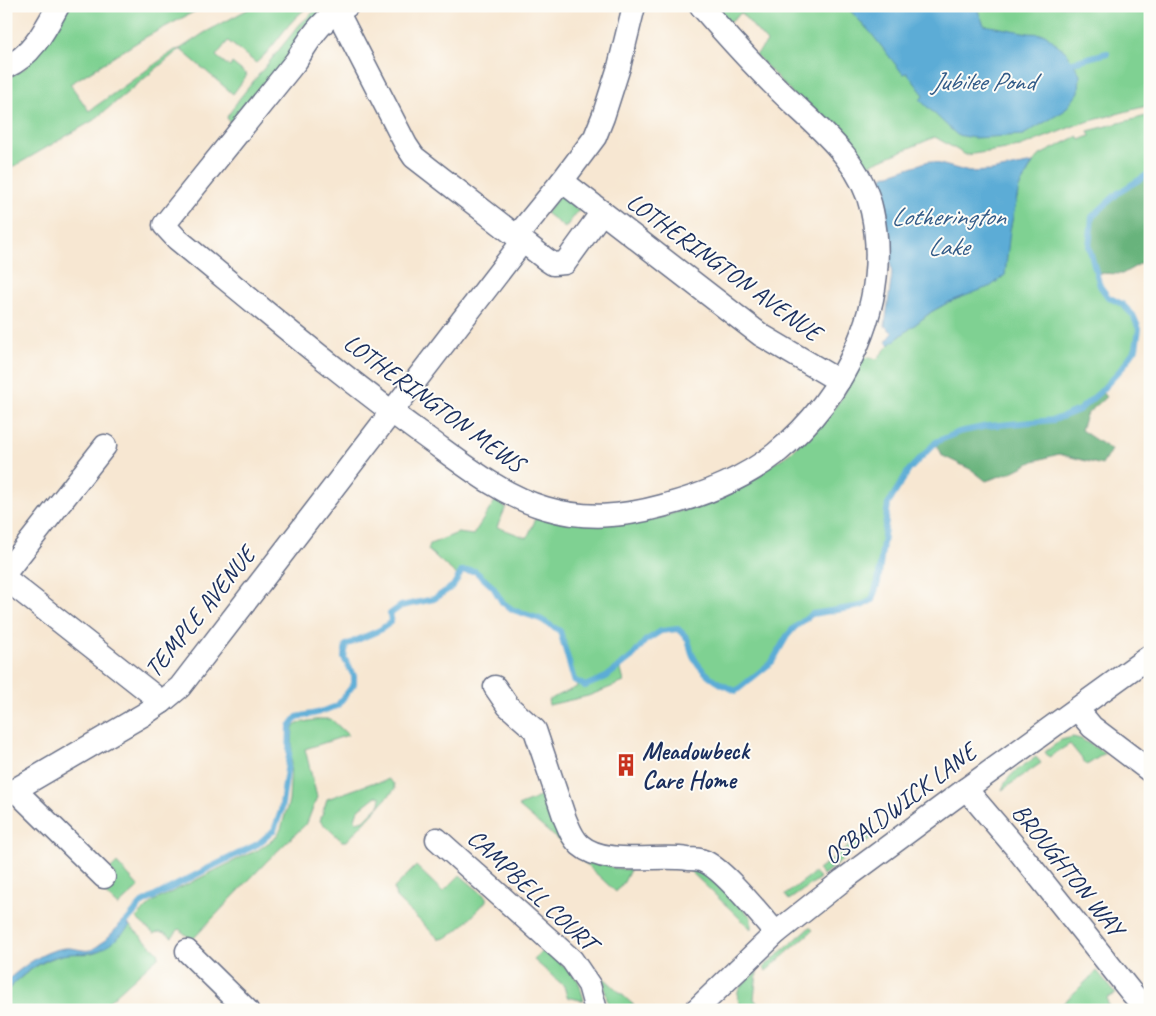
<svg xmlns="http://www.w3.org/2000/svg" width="1156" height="1016" viewBox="0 0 1156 1016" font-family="Caveat,sans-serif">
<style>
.green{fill:#7fd192;stroke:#4d8078;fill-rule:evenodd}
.forest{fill:#67b37c;stroke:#41716d}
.water{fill:#5cacd6;stroke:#3c6e9a}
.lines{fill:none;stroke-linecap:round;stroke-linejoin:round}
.stream{stroke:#5cacd6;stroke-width:6}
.minor-casing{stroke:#686f87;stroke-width:25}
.minor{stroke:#fff;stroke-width:22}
.labels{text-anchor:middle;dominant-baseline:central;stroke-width:4;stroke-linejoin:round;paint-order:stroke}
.street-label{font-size:25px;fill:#1b2f5e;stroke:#fdfcf7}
.poi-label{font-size:25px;font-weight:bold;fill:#1b2f5e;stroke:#fdfcf7;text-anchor:start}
.water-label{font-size:26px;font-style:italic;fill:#325b88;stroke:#fdfcf7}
</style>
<rect width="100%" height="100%" fill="#fdfcf7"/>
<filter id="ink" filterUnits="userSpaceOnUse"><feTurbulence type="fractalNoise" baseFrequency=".02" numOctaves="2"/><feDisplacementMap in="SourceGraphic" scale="10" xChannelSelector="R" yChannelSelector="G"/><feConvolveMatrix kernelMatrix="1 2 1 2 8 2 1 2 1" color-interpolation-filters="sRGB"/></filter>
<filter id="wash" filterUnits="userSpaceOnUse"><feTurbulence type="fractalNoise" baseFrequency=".0096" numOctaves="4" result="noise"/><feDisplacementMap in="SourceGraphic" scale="20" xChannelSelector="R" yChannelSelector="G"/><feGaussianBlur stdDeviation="1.12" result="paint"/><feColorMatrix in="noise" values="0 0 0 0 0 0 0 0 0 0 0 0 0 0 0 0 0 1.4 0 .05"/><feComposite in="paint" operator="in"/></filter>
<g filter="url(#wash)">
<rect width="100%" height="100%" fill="#f7e7d2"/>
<g class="green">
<path d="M65,6H205L144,38L70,84L89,111L175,50L180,49L204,33L254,6H310C287,20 276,47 256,63L228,41L216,56L230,67L232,63L247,75L233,94L180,49L94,120L6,171V79L25,68Z"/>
<polygon points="711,6 1150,6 1150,105 1079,124 1020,147 966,155 935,137 862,168 756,55 767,42 741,13 727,24"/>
<polygon points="327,7 302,28 288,61 235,123 229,122 227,117 239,99 300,24 317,9"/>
<path d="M1150,115V173L1118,193L1089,247L1100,286L1108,297L1122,304L1133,315L1139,329L1136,348L1122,368L1099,393L1079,410L1054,420L988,426L959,432L936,442L909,470L888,504L878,582L872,600L861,606L812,614L794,628L787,636L772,662L736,691C718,684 702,674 693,656C687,641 692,641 677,629L661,631L645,641L633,656L620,666L624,682L588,696L549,705L548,700L577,687L560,631L540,619L513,610L502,602L493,587L475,571H462L458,576L428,550L430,544L458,533L473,535L495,501L506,507L497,527L527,538L538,514L652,520L718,499L789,454L830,414L843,396L863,357L877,359L889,345L931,312L949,302L1010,230L1019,188L1033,163L1040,155L1078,136L1080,140L1090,136L1088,131Z"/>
<polygon points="560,195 579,210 565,228 546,213"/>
<path d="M320,719H331L348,735L305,749L317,797L307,823L267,861L192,940L179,929L172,937C166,933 161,930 154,934L136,918L154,901L242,857L258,850L275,838L281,829L289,801L293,727C300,721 311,721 320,719Z"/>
<polygon points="1073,737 1081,739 1105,753 1087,765 1070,744 1049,757 1045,752 1061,740"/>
<path d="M1036,757L1041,763L1002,790C1007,774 1023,766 1036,757Z"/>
<path d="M388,779L394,784L395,789L347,841H342L320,821L327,799L372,783L383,782ZM376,796L381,797L380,804L364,820L356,822L355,819L358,810Z"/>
<polygon points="547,794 565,845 565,846 518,806"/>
<polygon points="866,833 871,838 823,875 818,870"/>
<polygon points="575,854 615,868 630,870 624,882 616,892"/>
<polygon points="117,863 139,887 118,906 101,890 115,875 110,870"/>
<path d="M416,866L443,892L460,875L486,897V901C477,911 453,940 439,939L396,898L394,888Z"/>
<polygon points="686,867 704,870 751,917 751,929"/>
<polygon points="814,873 820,878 789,900 785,895"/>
<path d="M130,926L158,952L159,956L99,1010H6V992C22,974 42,960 65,954C74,952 84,955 92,953C102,951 123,933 130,926Z"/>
<polygon points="810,927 813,930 766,971 764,967"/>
<polygon points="545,948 578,980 584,1000 580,1000 567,997 564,986 534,960"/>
<polygon points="1097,971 1116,994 1107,998 1108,1005 1112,1010 1056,1010"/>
<path d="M757,972L754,999L763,1010H745C728,992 743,984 757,972Z"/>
<polygon points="603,979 605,979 639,1010 609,1010"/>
</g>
<g class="forest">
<polygon points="1150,173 1150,261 1145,261 1122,274 1096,273 1089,247 1092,217 1118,193"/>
<polygon points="1102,392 1106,397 1086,415 1081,430 1111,450 1102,465 1059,454 1034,461 1012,472 986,481 972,470 941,455 936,444 958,434 988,428 1054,421 1079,410"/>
</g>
<g class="water">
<polygon points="846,6 976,6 984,25 1028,33 1045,34 1066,52 1080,74 1079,92 1064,111 1023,135 974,138 957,135 920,100 924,95 907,73 903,74 871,33"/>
<polygon points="929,161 969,172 991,171 1033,163 1019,188 1010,230 1005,275 991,286 949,302 931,312 889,345 886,342 893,333 885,326 892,274 879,183 884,176"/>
<path d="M124,920L130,926C122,934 111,945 100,950C90,955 79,953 69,954C45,956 22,974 6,992V981C23,967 43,950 66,948C75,947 85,953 93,949C105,942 115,930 124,920Z"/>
</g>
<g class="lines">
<g class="stream">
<polyline points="1073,62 1107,53"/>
<path d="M122,927L142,903L209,868L258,844L274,830L281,811L289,756L290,726L297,717L317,713L337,706L354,684V676L344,658L346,645L380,630L391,622L390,614L401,606L434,599L453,586L462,571H475L493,587L502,602L513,610L540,619L560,631L574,680L585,686L606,677L633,656L645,641L661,631L678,629C692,641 687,641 693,656C702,674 718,684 736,691L772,662L787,636L794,628L812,614L861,606L872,600L878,582L888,504L909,470L936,442L959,432L988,426L1054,420L1079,410L1099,393L1122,368L1136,348L1139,329L1133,315L1122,304L1108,297L1100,286L1089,247L1092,217L1118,193L1150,173"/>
</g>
</g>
</g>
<g filter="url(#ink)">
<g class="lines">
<defs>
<g id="minor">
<path d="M347,6C319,21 312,36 296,61L164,225L177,239C259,306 340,375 427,438C463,464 501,495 545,508C585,520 622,517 662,506C701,496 742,480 775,454C845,397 892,302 872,211C861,159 818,128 782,93C754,66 727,36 701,6"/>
<polyline points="337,11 406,145 414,157 547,260 553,264 565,263 602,212 761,335 839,381"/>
<path d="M6,67C32,56 45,30 58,6"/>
<polyline points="562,181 602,212"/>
<polyline points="517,236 562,181 595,137 603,117 619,67 634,6"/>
<polyline points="6,572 105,446"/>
<polyline points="6,579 162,702"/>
<path d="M495,687L508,706L535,730L565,819C569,828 572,838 580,845C605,867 657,854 688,859C693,859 699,859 703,861C722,867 761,916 776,933"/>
<polyline points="1077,709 1092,727 1150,771"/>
<polyline points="966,789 1017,849 1131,992 1147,1010"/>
<polyline points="15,790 104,877"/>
<polyline points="6,795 143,715 162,702 180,687 523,241"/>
<polyline points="437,839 572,960 589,985 596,1010"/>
<polyline points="187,951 247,1010"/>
<polyline points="696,1010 776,933 843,880 966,789 1150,656"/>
</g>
</defs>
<use href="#minor" class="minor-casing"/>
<use href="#minor" class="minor"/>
</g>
</g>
<defs>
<symbol id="building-bare" viewBox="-9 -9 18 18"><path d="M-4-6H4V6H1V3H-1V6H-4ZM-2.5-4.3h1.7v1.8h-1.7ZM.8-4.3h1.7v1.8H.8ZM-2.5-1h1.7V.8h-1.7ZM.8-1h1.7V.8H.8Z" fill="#c8321e" stroke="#fdfcf7" stroke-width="2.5" paint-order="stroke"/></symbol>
</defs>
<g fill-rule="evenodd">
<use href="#building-bare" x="610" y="749" width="32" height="32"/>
</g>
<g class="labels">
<g class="street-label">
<text transform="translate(724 267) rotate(36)">LOTHERINGTON AVENUE</text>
<text transform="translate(434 403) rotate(36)">LOTHERINGTON MEWS</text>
<text transform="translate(200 612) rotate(-51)">TEMPLE AVENUE</text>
<text transform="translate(900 804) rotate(-37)">OSBALDWICK LANE</text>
<text transform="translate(1068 870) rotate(51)">BROUGHTON WAY</text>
<text transform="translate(532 890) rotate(43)">CAMPBELL COURT</text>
</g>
<g class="poi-label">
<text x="642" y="751">Meadowbeck<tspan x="642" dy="29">Care Home</tspan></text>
</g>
<g class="water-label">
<text x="983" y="81">Jubilee Pond</text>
<text x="948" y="216">Lotherington<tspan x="948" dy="30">Lake</tspan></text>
</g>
</g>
<rect width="1156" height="1016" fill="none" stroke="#fdfcf7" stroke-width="25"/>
</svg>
